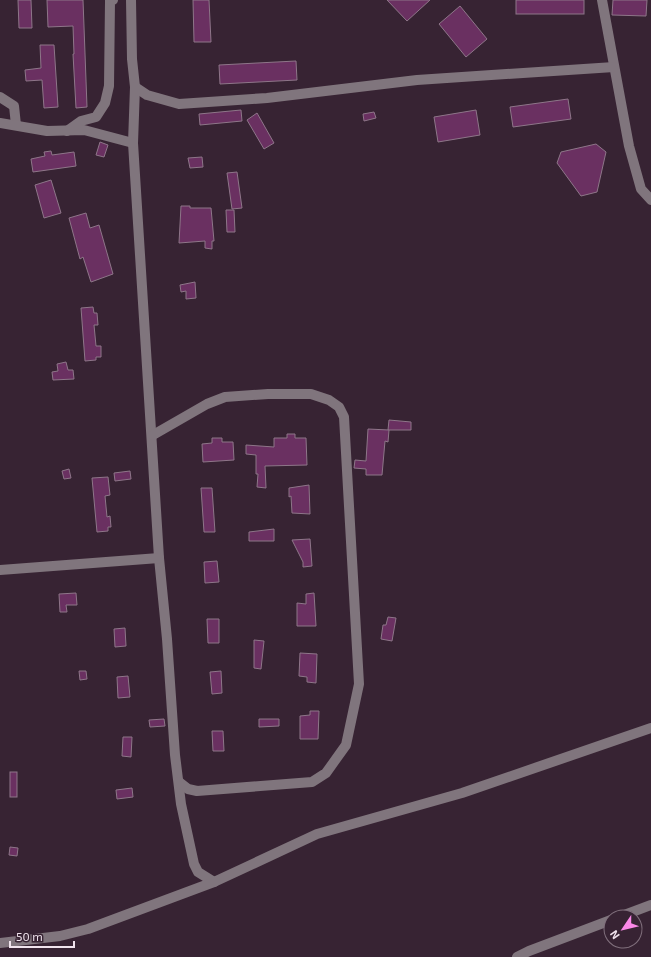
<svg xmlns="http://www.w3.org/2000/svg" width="651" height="957" viewBox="0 0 651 957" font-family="'Exo 2',sans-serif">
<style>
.building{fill:#6a3061;stroke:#8e7689}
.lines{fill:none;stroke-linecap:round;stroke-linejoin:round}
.minor{stroke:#80757d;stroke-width:10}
</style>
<rect width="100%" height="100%" fill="#372333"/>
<g class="building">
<polygon points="18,0 31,0 32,28 19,28"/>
<polygon points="47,0 83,0 87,107 76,108 73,54 74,54 73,26 48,27"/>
<polygon points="193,0 209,0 211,42 194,42"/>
<polygon points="387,0 430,0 407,21"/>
<rect x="516" y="0" width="68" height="14"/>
<polygon points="613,0 647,0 646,16 612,15"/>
<polygon points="460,6 487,39 466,57 439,24"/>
<polygon points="40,45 54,45 58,107 44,108 42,80 26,81 25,70 41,68"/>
<polygon points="296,61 297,80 220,84 219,65"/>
<polygon points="568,99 571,119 513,127 510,107"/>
<polygon points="241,110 242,121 200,125 199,114"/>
<polygon points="476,110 480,135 438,142 434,117"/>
<polygon points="374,112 376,118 364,121 363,114"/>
<polygon points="257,113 274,143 264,149 247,120"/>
<polygon points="100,142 108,145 104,157 96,155"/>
<polygon points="596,144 606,152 597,192 581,196 557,163 561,152"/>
<polygon points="51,151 52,155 74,152 76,166 33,172 31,159 45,156 44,152"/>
<polygon points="202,157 203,167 190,168 188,158"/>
<polygon points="237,172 242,208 232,209 227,173"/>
<polygon points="51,180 61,213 44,218 35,185"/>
<polygon points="181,206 190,206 190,208 211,208 214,241 212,241 212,249 205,248 205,241 179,243"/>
<polygon points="226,210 234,210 235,232 227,232"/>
<polygon points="86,213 90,228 99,225 113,274 91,282 83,257 80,259 69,218"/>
<polygon points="195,282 196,298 186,299 186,291 181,292 180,285"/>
<polygon points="93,307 94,313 97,313 98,325 94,325 96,346 101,346 101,357 96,357 96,360 85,361 81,308"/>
<polygon points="66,362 68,370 73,370 74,379 53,380 52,372 58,371 57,364"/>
<polygon points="389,420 411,422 411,430 388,430"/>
<polygon points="368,429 389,430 388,442 385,441 382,475 366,475 366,469 354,468 355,460 366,461"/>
<polygon points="287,434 295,434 295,438 306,438 307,465 265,466 266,488 257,487 258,474 256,474 256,455 246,454 246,445 274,447 274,438 287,438"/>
<polygon points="212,438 222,438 222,442 233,442 234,460 203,462 202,444 212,443"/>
<polygon points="69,469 71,478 64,479 62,471"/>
<polygon points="130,471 131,479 115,481 114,473"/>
<polygon points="108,477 110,495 105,496 107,517 110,516 111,527 108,527 108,531 97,532 92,478"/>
<polygon points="309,485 310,514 292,513 291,496 289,497 289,488"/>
<polygon points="201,488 212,488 215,532 204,532"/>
<polygon points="274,529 274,541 249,541 249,532"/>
<polygon points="310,539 312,566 303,567 303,562 292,540"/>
<polygon points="217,561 219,582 205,583 204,562"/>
<polygon points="76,593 77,605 66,605 67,612 60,612 59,594"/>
<polygon points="314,593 316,626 297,626 297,603 306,604 306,594"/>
<polygon points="388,617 396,618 392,641 381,639 383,625 386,625"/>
<polygon points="207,619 219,619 219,643 208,643"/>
<polygon points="125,628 126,646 115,647 114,629"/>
<polygon points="254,640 264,641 261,669 254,668"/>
<polygon points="300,653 317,654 316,683 307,682 307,677 299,676"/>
<polygon points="79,671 86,671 87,679 80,680"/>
<polygon points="221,671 222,693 212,694 210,672"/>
<polygon points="128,676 130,697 118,698 117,677"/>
<polygon points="310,711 319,711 318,739 300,739 300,716 310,715"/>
<polygon points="164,719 165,726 150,727 149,720"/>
<polygon points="259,719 279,719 279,726 259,727"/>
<polygon points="212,731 223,731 224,751 213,751"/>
<polygon points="123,737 132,737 131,757 122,756"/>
<rect x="10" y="772" width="7" height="25"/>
<polygon points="132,788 133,797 117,799 116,790"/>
<polygon points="10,847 18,848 17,856 9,855"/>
</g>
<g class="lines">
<g class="minor">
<polyline points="131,0 132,59 135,87 133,143 159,558 167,639 175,755 181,804 194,864 198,872 214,882"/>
<polyline points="602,0 629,146 641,189 651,200"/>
<polyline points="135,87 147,95 179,104 267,98 417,80 614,67"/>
<polyline points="0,97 14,106 16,125"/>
<polyline points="0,123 47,131 84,130 133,143"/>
<polyline points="67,131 81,121 96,117 105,103 109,86 110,1 113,0"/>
<polyline points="153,435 207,404 225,397 268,394 311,394 329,400 339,407 344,417 359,684 346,745 326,773 312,782 197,791 188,789 179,782"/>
<polyline points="0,570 159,558"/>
<polyline points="619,917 651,905"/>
<polyline points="0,943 60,936 88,929 214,882 317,834 462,793 651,728"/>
<polyline points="517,957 529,951 611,920"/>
</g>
</g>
<g transform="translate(623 929) rotate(235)"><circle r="19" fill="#372333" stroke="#81707d"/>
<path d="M0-3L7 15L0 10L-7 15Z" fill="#fa87e7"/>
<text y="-6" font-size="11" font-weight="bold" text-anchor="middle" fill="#f0e3ed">N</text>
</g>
<path d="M10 941v6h64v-6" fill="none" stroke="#f0e3ed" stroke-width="2"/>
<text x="16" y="941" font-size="12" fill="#f0e3ed" stroke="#372333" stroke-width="3" paint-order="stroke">50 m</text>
</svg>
